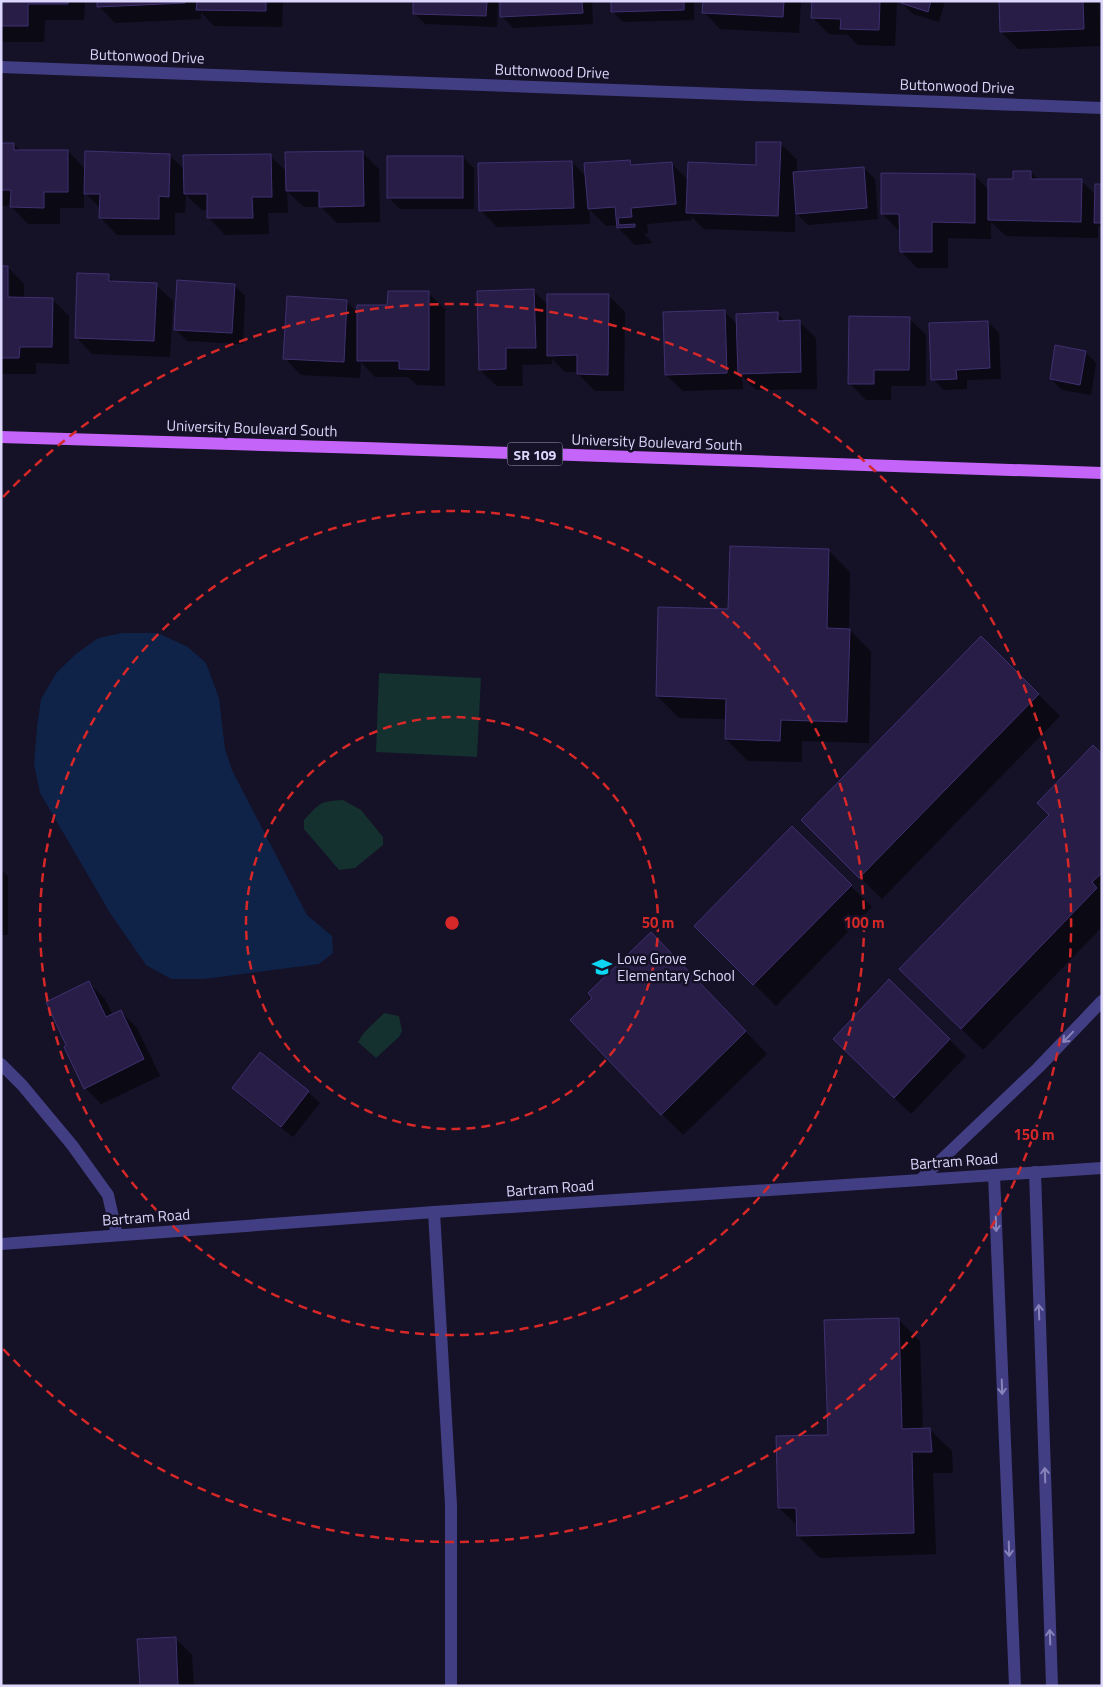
<svg xmlns="http://www.w3.org/2000/svg" width="1103" height="1687" viewBox="0 0 1103 1687" font-family="'Titillium Web',sans-serif">
<style>
.green{fill:#14302f}
.water{fill:#0f2247}
.shadow{fill:#0007}
.building{fill:#271d46;stroke:#3f3171}
.lines{fill:none;stroke-linecap:round;stroke-linejoin:round}
.minor{stroke:#423e83;stroke-width:12}
.major{stroke:#c464f8;stroke-width:12}
.oneway{stroke:#8883ba}
.ring{fill:none;stroke:#d62828;stroke-width:2.5;stroke-dasharray:9 6}
.labels{text-anchor:middle;dominant-baseline:central;stroke-width:5;stroke-linejoin:round;paint-order:stroke}
.shield{fill:#151126;stroke:#a19cbc;stroke-width:1}
.shield-label{font-size:14px;font-weight:bold;fill:#ddd7fd}
.street-label{font-size:15px;fill:#ddd7fd;stroke:#151126}
.poi-label{font-size:15px;fill:#ddd7fd;stroke:#151126;text-anchor:start}
.centre{fill:#d62828;stroke:#151126;stroke-width:2.5}
.ring-label{font-size:15px;text-anchor:middle;font-weight:bold;fill:#d62828;stroke:#151126;stroke-width:5;stroke-linejoin:round;paint-order:stroke}
</style>
<rect width="100%" height="100%" fill="#151126"/>
<g class="green">
<polygon points="379,673 481,678 477,757 376,752"/>
<path d="M343,800L361,810L383,837V845L355,868L339,870L304,829V820C320,803 320,801 343,800Z"/>
<path d="M384,1013L399,1016L402,1031L399,1037L376,1058L358,1042C364,1030 375,1023 384,1013Z"/>
</g>
<polygon class="water" points="122,633 158,633 188,647 206,663 219,698 225,749 232,770 307,915 332,936 333,953 319,964 204,979 171,979 146,965 110,913 40,793 34,764 37,727 41,699 57,672 76,654 98,638"/>
<g class="shadow">
<polygon points="1,1 85,1 84,20 45,20 44,42 4,42 1,39"/>
<polygon points="98,1 283,1 282,27 214,26 201,12 201,19 115,23 99,6"/>
<polygon points="415,1 498,1 497,27 425,24 414,13"/>
<polygon points="501,1 592,1 593,24 513,28 502,17"/>
<polygon points="612,1 694,1 694,20 623,22 612,11"/>
<polygon points="704,1 801,1 799,33 720,29 704,12"/>
<polygon points="813,1 897,1 895,46 858,45 848,35 829,34 812,17"/>
<polygon points="903,1 945,1 939,22 913,14 902,3"/>
<polygon points="1000,1 1099,1 1100,46 1018,49 1001,32"/>
<polygon points="1,144 13,144 21,151 68,151 86,170 169,155 185,170 270,156 287,172 362,152 379,169 380,222 337,223 321,207 304,207 287,191 288,213 268,213 269,234 225,235 209,218 208,210 202,210 186,195 185,213 175,213 175,235 117,235 101,218 101,209 84,192 84,208 60,208 60,224 28,224 11,206 1,206"/>
<polygon points="781,144 797,160 797,173 864,168 875,179 878,219 808,225 795,212 795,232 704,229 691,216 692,220 647,224 648,233 644,234 653,243 635,245 618,228 618,225 606,226 589,209 590,224 497,227 480,210 572,162 587,177 630,161 635,166 672,164 688,180 757,166"/>
<polygon points="463,157 474,168 474,209 400,209 389,198"/>
<polygon points="1031,172 1039,180 1081,181 1096,195 1102,185 1102,229 1098,225 1098,238 1006,236 991,222 991,239 948,238 948,268 917,268 901,251 901,230 898,230 882,213 974,175 989,190"/>
<polygon points="1,267 8,267 24,284 24,299 52,299 69,316 69,364 36,363 36,374 1,374"/>
<polygon points="108,276 115,283 156,285 173,301 170,357 92,354 76,337"/>
<polygon points="234,285 245,296 243,344 187,341 176,330"/>
<polygon points="534,291 548,305 608,295 625,312 624,391 595,391 578,374 578,372 565,372 552,359 552,364 522,365 523,386 497,386 480,370"/>
<polygon points="428,293 445,309 445,386 417,385 408,377 375,377 361,362 360,378 301,375 285,358 346,301 358,313 389,306"/>
<polygon points="724,311 738,325 777,314 786,322 799,322 816,338 817,389 756,390 742,376 743,389 683,391 666,375"/>
<polygon points="909,318 926,335 926,386 891,386 891,400 866,400 849,383"/>
<polygon points="988,322 999,333 1001,379 967,380 967,389 944,390 933,379"/>
<polygon points="1085,352 1096,363 1091,395 1062,390 1051,379"/>
<polygon points="828,550 850,572 849,629 871,652 869,743 802,741 802,762 748,761 726,739 726,719 679,718 657,696 729,611"/>
<polygon points="981,638 1060,716 882,899 803,820"/>
<polygon points="1102,756 1102,927 983,1050 923,991 1050,815"/>
<polygon points="792,828 872,907 776,1006 696,926"/>
<polygon points="1,870 8,876 8,935 1,935"/>
<polygon points="672,955 767,1054 683,1135 662,1114 594,998"/>
<polygon points="889,981 966,1056 911,1114 851,1055"/>
<polygon points="89,983 105,999 113,1015 120,1011 137,1028 160,1076 101,1104 85,1088"/>
<polygon points="260,1054 308,1092 320,1103 293,1137 244,1099 233,1088"/>
<polygon points="898,1319 920,1341 923,1430 930,1430 952,1451 953,1473 933,1473 936,1554 820,1558 798,1536 798,1526 779,1508 829,1436"/>
<polygon points="175,1638 192,1655 194,1686 141,1686"/>
</g>
<g class="building">
<polygon points="1,1 68,1 68,4 28,4 28,26 1,26"/>
<polygon points="97,1 185,1 185,3 97,7"/>
<polygon points="197,1 266,1 266,11 196,10"/>
<polygon points="413,1 487,1 486,16 413,14"/>
<polygon points="500,1 582,1 583,13 500,17"/>
<polygon points="611,1 684,1 684,10 611,12"/>
<polygon points="703,1 784,1 783,17 702,13"/>
<polygon points="812,1 880,1 879,30 840,29 841,19 811,18"/>
<polygon points="901,1 931,1 928,12 901,3"/>
<polygon points="999,1 1083,1 1084,29 1000,32"/>
<polygon points="756,142 781,142 778,216 686,213 688,162 756,165"/>
<polygon points="1,143 14,143 14,150 68,150 68,192 44,192 44,208 10,207 11,190 1,190"/>
<polygon points="85,151 170,154 169,197 159,196 159,219 99,218 100,194 84,194"/>
<polygon points="363,151 364,206 319,207 319,191 286,191 285,152"/>
<polygon points="271,154 272,197 252,197 253,218 207,218 207,194 184,194 183,155"/>
<rect x="387" y="156" width="76" height="42"/>
<polygon points="630,160 631,165 672,162 676,204 631,208 632,217 618,218 619,225 635,224 635,227 617,228 615,207 588,209 584,163"/>
<polygon points="572,161 574,208 479,211 478,163"/>
<polygon points="864,167 867,208 796,214 793,172"/>
<polygon points="1013,171 1031,171 1031,179 1082,179 1081,222 988,220 988,179 1013,179"/>
<polygon points="881,173 975,174 975,223 932,222 932,252 900,252 899,214 881,214"/>
<polygon points="1095,184 1102,184 1102,223 1094,223"/>
<polygon points="1,266 8,266 8,297 53,298 52,347 20,347 19,358 1,358"/>
<polygon points="77,273 109,274 109,281 157,283 154,341 75,338"/>
<polygon points="177,280 235,284 232,333 174,330"/>
<polygon points="534,289 536,348 506,348 506,369 479,370 477,291"/>
<polygon points="388,291 429,291 429,370 399,369 399,361 357,361 357,305 387,305"/>
<polygon points="547,294 609,294 608,375 577,374 577,355 547,356"/>
<polygon points="287,296 347,300 344,362 283,359"/>
<polygon points="725,310 727,373 665,375 663,312"/>
<polygon points="778,312 778,321 800,320 801,372 738,374 736,314"/>
<polygon points="849,316 910,317 909,370 874,370 874,384 848,384"/>
<polygon points="988,321 990,368 956,370 957,379 931,380 929,323"/>
<polygon points="1055,345 1086,351 1080,385 1050,379"/>
<polygon points="730,546 829,549 827,628 850,629 847,722 781,720 780,741 725,739 726,699 656,696 658,607 728,609"/>
<polygon points="981,636 1039,694 859,878 801,820"/>
<polygon points="1093,745 1102,754 1102,873 1092,882 1097,888 961,1029 899,969 1049,815 1037,803"/>
<polygon points="792,826 852,885 753,985 694,926"/>
<polygon points="651,932 746,1031 661,1115 570,1020 592,998 588,993"/>
<polygon points="889,979 950,1039 894,1098 833,1039"/>
<polygon points="89,981 106,1017 121,1010 144,1059 84,1089 64,1047 66,1045 46,1002"/>
<polygon points="260,1052 309,1091 281,1127 232,1088"/>
<polygon points="899,1318 902,1429 930,1428 932,1452 912,1452 914,1533 797,1536 796,1508 778,1508 776,1436 828,1435 824,1320"/>
<polygon points="176,1637 178,1686 140,1686 137,1639"/>
</g>
<g class="lines">
<g class="minor">
<polyline points="1,67 1102,108"/>
<polyline points="1,1064 22,1085 72,1145 108,1195 117,1235"/>
<polyline points="1035,1172 1052,1686"/>
<polyline points="994,1175 1015,1686"/>
<polyline points="920,1180 1038,1068 1102,1001"/>
<polyline points="434,1212 451,1505 451,1686"/>
<polyline points="1,1244 434,1212 1102,1168"/>
</g>
<polyline class="major" points="1,437 365,448 1102,473"/>
</g>
<defs><path id="oneway-shaft" d="M-6 0H5M1.5-3L5.5 0L1.5 3" fill="none" stroke-width="1.6" stroke-linecap="round" stroke-linejoin="round" transform="scale(1.25)"/></defs>
<g class="oneway">
<use href="#oneway-shaft" transform="translate(1068 1037) rotate(134)"/>
<use href="#oneway-shaft" transform="translate(996 1224) rotate(88)"/>
<use href="#oneway-shaft" transform="translate(1039 1312) rotate(-92)"/>
<use href="#oneway-shaft" transform="translate(1002 1387) rotate(88)"/>
<use href="#oneway-shaft" transform="translate(1045 1475) rotate(-92)"/>
<use href="#oneway-shaft" transform="translate(1009 1549) rotate(88)"/>
<use href="#oneway-shaft" transform="translate(1050 1637) rotate(-92)"/>
</g>
<g class="ring">
<circle cx="452" cy="923" r="206"/>
<circle cx="452" cy="923" r="412"/>
<path d="M3 497A619 619 0 1 1 3 1349"/>
</g>
<defs>
<symbol id="school-bare" viewBox="-9 -9 18 18"><path d="M0-5L7-2L0 1L-7-2ZM-4 1L0 2.5L4 1V4Q0 6-4 4Z" fill="#0dd7f3" stroke="#151126" stroke-width="2.5" paint-order="stroke"/></symbol>
</defs>
<g fill-rule="evenodd">
<use href="#school-bare" x="588" y="953" width="28" height="28"/>
</g>
<g class="labels">
<rect class="shield" x="507.5" y="442.5" width="55" height="23" rx="4"/>
<g class="shield-label">
<text x="535" y="454">SR 109</text>
</g>
<g class="street-label">
<text transform="translate(147 56) rotate(2)">Buttonwood Drive</text>
<text transform="translate(552 71) rotate(2)">Buttonwood Drive</text>
<text transform="translate(957 86) rotate(2)">Buttonwood Drive</text>
<text transform="translate(252 428) rotate(2)">University Boulevard South</text>
<text transform="translate(657 442) rotate(2)">University Boulevard South</text>
<text transform="translate(954 1161) rotate(-4)">Bartram Road</text>
<text transform="translate(550 1188) rotate(-4)">Bartram Road</text>
<text transform="translate(146 1217) rotate(-4)">Bartram Road</text>
</g>
<g class="poi-label">
<text x="617" y="958">Love Grove<tspan x="617" dy="17">Elementary School</tspan></text>
</g>
</g>
<circle cx="452" cy="923" r="8" class="centre"/>
<g class="ring-label">
<text x="658" y="928">50 m</text>
<text x="864" y="928">100 m</text>
<text x="1034" y="1140">150 m</text>
</g>
<rect width="1103" height="1687" fill="none" stroke="#ddd7fd" stroke-width="5"/>
</svg>
